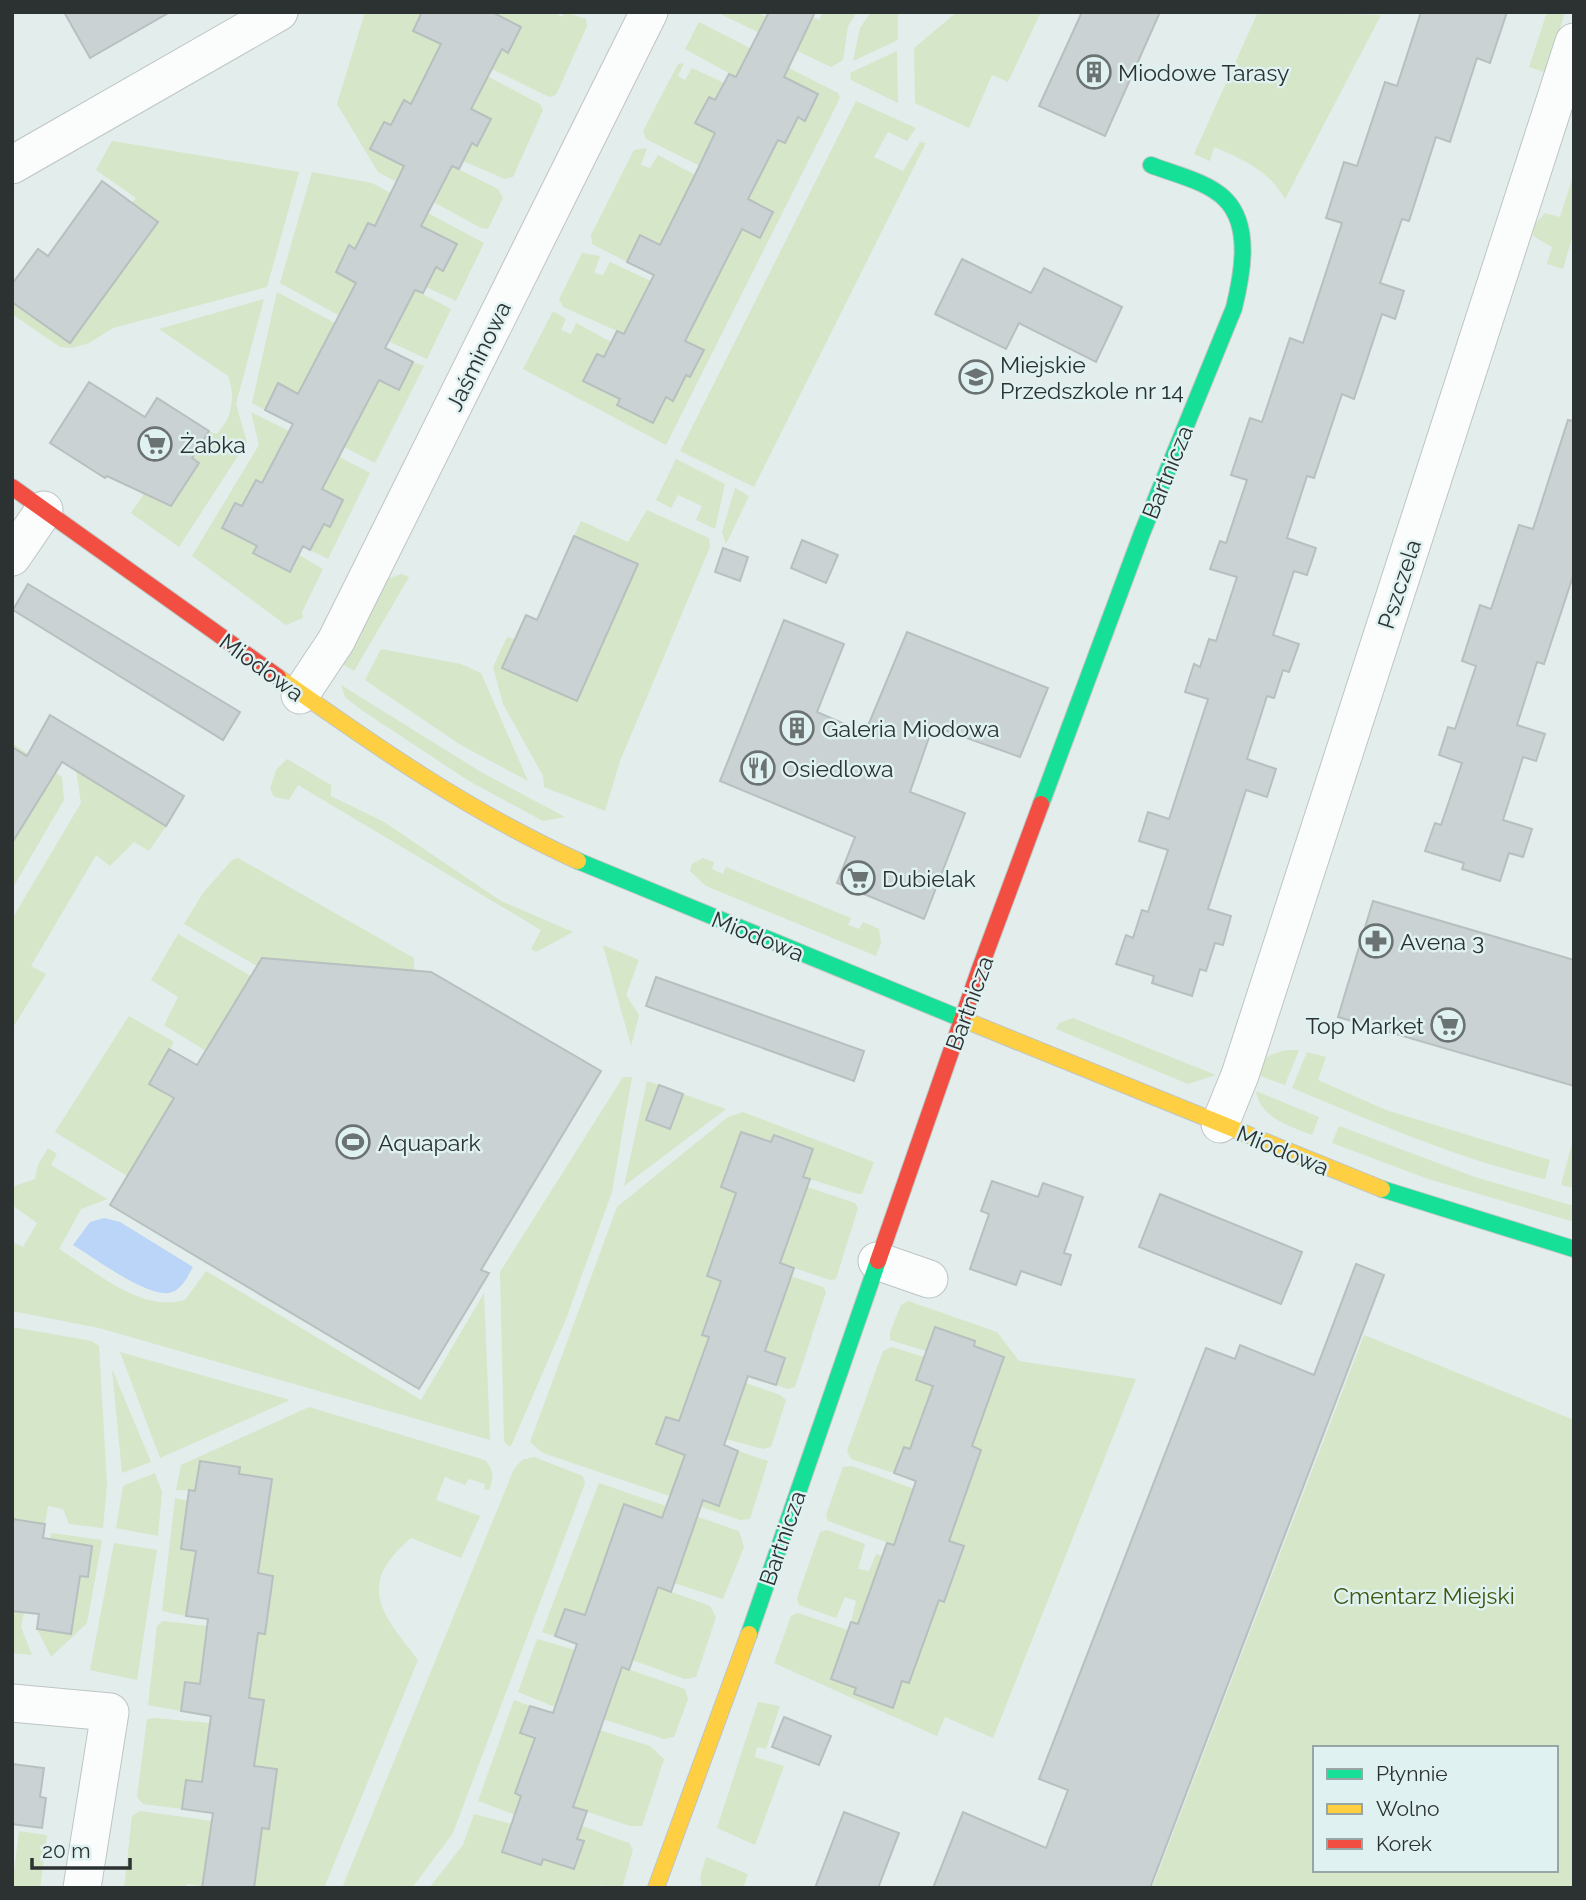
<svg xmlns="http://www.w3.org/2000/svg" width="1586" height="1900" viewBox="0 0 1586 1900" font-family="Raleway,sans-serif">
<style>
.green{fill:#d5e6c9;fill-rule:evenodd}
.water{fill:#bad5f7}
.building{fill:#cbd2d3;stroke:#b8bfbf;stroke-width:2}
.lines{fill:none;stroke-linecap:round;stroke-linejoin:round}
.street-casing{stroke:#bdc5c4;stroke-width:39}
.fast-casing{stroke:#bdc5c4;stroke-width:18}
.slow-casing{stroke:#bdc5c4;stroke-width:18}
.jam-casing{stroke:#bdc5c4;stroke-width:18}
.street{stroke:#fbfcfc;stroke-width:37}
.fast{stroke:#16e098;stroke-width:16}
.slow{stroke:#ffcf43;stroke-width:16}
.jam{stroke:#f24e42;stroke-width:16}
.labels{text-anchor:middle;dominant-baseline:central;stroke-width:5;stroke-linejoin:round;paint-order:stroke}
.poi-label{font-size:23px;fill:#2b3231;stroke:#dff1f0;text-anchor:start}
.street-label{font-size:23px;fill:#2b3231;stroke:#dff1f0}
.park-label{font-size:23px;fill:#3d570c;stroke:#dff1f0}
</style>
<rect width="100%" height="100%" fill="#e3edec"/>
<g class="green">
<polygon points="365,12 422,12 413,31 449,49 411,104 404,100 391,125 384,122 370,149 406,167 439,192 452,166 498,189 503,198 488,229 481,228 378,172 337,104"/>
<polygon points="492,12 554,12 562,17 565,12 586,19 587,26 556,95 549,97 492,69 501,49 509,52 521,27"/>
<polygon points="716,12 756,12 766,17 763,24 799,42 813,17 819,20 823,12 857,12 848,26 843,60 831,67"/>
<polygon points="871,12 898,12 898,40 853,61 860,28"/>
<polygon points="957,12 1041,12 1008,82 992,75 969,128 915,103 914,48"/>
<path d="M1258,12L1381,15L1285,199C1269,171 1243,159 1214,147L1210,161L1194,154Z"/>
<polygon points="1547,12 1565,12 1547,73 1529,67"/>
<polygon points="699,22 838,93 840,98 666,445 523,369 553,311 566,319 561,330 571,334 576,323 611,342 604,357 597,354 585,382 620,399 617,405 652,423 666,397 673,401 686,375 690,377 704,350 671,334 702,308 742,229 760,238 739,195 778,140 798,117 805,120 818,94 784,77 736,77 685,49"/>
<polygon points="897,51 898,103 851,80 850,73"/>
<polygon points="684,63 678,76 685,80 692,68 724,83 716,100 708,97 695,122 731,141 706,169 646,139 643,131 678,64"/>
<polygon points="481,73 540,104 543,110 513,177 505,179 463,161 472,143 478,146 491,120 457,103"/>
<polygon points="856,101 916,128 907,141 888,132 874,157 903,171 920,142 926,143 754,487 680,451"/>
<polygon points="112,141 299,172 267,287 113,328 89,343 72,348 60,347 12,314 12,302 70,343 158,222 132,203 136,198 96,170"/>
<polygon points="647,148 641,165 650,168 658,155 695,175 660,245 640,235 627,262 592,244 591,235 634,150"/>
<polygon points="312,172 372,183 484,243 456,301 426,287 436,267 442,270 456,244 421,226 388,200 375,226 368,223 355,249 349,246 336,272 370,290 345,319 280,283"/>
<polygon points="1574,173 1574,231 1563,269 1547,264 1552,247 1533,236 1535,224 1545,213 1560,217"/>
<polygon points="582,253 600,256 594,273 603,275 610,262 651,281 624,334 563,307 559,299"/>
<polygon points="415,290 451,309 427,359 388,341"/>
<polygon points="277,292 335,323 298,394 278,384 265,410 252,403"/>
<path d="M264,299L236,404L247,442L179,547L131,513L144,494L171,505L192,458L208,431L217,434C232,418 236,397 228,376L159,329Z"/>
<polygon points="413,362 424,366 375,463 344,447 379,380 399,390"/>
<polygon points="251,412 289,431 262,483 256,480 242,506 235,503 222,528 257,546 253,553 289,572 299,555 323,569 302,612 303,618 286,625 192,556 259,445"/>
<polygon points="332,453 370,473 328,559 310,550 324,524 330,526 343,500 308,482"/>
<polygon points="676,459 725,484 715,529 696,520 702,506 678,495 671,508 656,500"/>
<polygon points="735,488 749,496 726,544 722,532"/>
<polygon points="647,510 709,538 710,547 620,761 605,811 544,787 543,776 503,704 493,667 507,637 515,639 638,564 574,536 581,521 628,542"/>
<polygon points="402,574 409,577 354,671 342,664 383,580"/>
<polygon points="381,649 461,664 481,673 528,781 459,744 365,680"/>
<polygon points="341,685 481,772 565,817 543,821 469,781 360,709 345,697"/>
<polygon points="12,743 62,777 64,800 12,889 12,825 20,830 51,779 12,747"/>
<polygon points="287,759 331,785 331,796 384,822 501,901 573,932 536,952 531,949 541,930 298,785 289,800 274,797 270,789 276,770"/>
<polygon points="76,770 166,826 149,851 134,842 110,866 96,855 31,966 46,974 12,1029 12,919 81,803"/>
<polygon points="238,858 414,958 414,971 263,958 257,966 184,924 203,893 232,860"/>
<polygon points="703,858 714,862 712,869 723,874 726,867 851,918 848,925 859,929 863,922 879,929 881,943 876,956 706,886 690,871 692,864"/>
<polygon points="178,934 251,976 206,1051 164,1025 178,997 151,980"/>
<polygon points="603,945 639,960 626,995 639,1015 631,1046"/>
<polygon points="129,1016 174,1042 149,1084 174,1099 127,1176 55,1132"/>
<polygon points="1073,1018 1216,1075 1188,1084 1056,1029 1059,1023"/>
<path d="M1299,1050L1285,1085L1255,1074C1262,1055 1279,1049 1299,1050Z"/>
<path d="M1307,1052L1326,1057L1318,1080L1386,1110L1550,1160L1545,1179C1457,1159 1375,1122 1292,1088Z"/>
<polygon points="623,1077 632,1077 612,1192 566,1319 511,1446 508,1446 504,1441 500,1272"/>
<polygon points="647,1081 659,1085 647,1121 670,1128 683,1094 726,1109 624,1186"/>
<path d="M1256,1091L1319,1117L1312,1135C1290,1126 1260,1118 1256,1091Z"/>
<polygon points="743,1112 874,1162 862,1194 858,1194 803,1177 813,1149 774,1135 771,1142 742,1132 722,1187 736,1193 707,1275 721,1281 702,1335 709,1337 679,1421 666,1417 656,1444 694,1458 691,1465 682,1463 673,1490 718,1506 738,1451 768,1461 750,1519 740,1520 543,1453 530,1442 617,1207 728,1117"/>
<polygon points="1339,1126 1475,1177 1574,1206 1574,1222 1428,1179 1332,1143"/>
<polygon points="1574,1136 1574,1188 1561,1185"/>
<path d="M48,1148L57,1154L51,1165L107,1199L81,1209L59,1249C95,1271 141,1313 185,1300L206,1271L421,1400L484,1293L490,1440L99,1328L12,1311V1242L23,1247L37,1223L12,1205V1187L35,1179L38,1165Z"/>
<polygon points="807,1187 855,1203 858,1208 836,1279 830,1280 780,1263"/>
<polygon points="791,1276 823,1287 826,1292 795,1387 788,1389 776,1385 785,1358 765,1351"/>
<polygon points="908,1301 997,1332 1019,1361 1136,1379 993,1738 945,1717 937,1736 774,1663 791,1616 798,1613 848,1630 856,1688 855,1694 893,1708 902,1681 909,1683 939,1600 944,1601 941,1538 952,1533 981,1450 958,1441 984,1412 1004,1357 974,1346 975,1341 935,1327 926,1351 890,1340 890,1332 901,1305"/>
<polygon points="12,1327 92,1341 99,1346 107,1484 103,1528 69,1524 63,1509 48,1506 45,1524 12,1519"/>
<path d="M1364,1335L1574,1420V1888H1152ZM1315,1748H1556V1870H1315Z"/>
<polygon points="892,1347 924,1357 916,1380 940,1388 930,1393 910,1449 904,1447 894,1473 851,1459 847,1451 883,1351"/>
<polygon points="120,1352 290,1400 160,1458"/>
<polygon points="112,1369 151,1462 122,1473"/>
<polygon points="746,1383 780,1395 786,1400 771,1447 763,1449 726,1439"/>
<path d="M309,1407L485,1460C494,1471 494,1477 489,1490L484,1489L485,1484L469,1479L465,1485L445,1477L436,1500L480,1516L461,1558L411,1538C355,1585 382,1614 418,1660L324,1888H254L262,1828H269L277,1770L246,1765L255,1758L264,1701L240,1697L250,1690L258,1633L265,1634L273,1576L241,1571L240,1467L200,1461L195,1491L176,1490L181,1465Z"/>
<polygon points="534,1457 583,1476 585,1483 453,1833 412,1888 342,1888 514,1469 522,1460"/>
<polygon points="852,1466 914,1489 894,1545 828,1521 826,1515 843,1467"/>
<polygon points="155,1473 162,1492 158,1536 116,1528 123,1486"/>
<polygon points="599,1483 739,1531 744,1547 723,1599 674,1583 662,1518 624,1505 585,1615 565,1609 555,1636 542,1632"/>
<polygon points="175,1498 188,1501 213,1553 191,1587 186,1616 162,1611"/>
<polygon points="827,1530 865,1544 858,1569 869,1571 876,1554 883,1556 858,1624 851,1622 856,1601 845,1597 836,1618 799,1605 797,1598 820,1532"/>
<polygon points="51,1533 102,1540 87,1623 51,1657 37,1629 71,1634 80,1576 88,1577 92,1546 50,1539"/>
<polygon points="114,1543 157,1550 137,1680 90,1670"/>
<polygon points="658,1587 710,1606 716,1617 696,1677 685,1679 632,1660"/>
<polygon points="12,1611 24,1612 21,1627 32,1655 12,1653"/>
<polygon points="163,1621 208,1626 200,1684 185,1682 181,1711 148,1705 157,1626"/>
<polygon points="537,1639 575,1650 555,1707 518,1692"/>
<polygon points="622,1667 685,1689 688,1699 674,1737 664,1739 603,1719"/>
<polygon points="514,1700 530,1706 521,1733 535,1738 516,1792 522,1796 515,1815 478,1801"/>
<polygon points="758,1702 780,1706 766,1749 757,1747 755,1757 784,1766 755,1845 717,1828"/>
<polygon points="155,1718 210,1723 202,1782 182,1809 143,1804 137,1797 147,1719"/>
<polygon points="599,1730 650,1746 664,1759 642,1826 630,1826 573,1807"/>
<polygon points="140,1811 212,1821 211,1887 187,1884 186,1888 124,1888 132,1816"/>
<polygon points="474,1814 512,1824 502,1852 541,1865 543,1859 574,1869 584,1841 577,1839 582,1826 629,1843 633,1850 623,1885 619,1888 601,1885 600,1888 429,1888 463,1845"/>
<polygon points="19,1831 47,1835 40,1888 12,1888"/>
<polygon points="706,1857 748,1874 743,1888 702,1888 700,1877"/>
</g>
<path class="water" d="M104,1218L120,1222L193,1267C187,1277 183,1288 172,1292C152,1301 93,1257 73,1245L90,1222Z"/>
<g class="building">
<polygon points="64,12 170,12 90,58"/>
<polygon points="422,12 492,12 521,27 508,53 502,49 471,109 491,119 477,146 472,143 459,169 452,166 421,226 457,244 443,271 436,267 423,293 415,290 385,348 413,362 399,390 379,380 322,489 343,500 330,527 324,524 310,550 303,546 290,572 253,553 257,546 222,528 235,503 242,506 256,480 262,483 293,424 265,410 278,383 298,394 356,283 336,272 349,245 355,249 368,223 375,226 404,166 370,149 384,122 391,125 404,100 411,104 441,44 413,31"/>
<polygon points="769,12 815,12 784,77 818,94 805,121 798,117 785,143 778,140 748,199 773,212 760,238 742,229 685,341 704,350 690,377 686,375 673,401 666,397 653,423 617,405 620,399 583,381 597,354 604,357 617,331 624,334 654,275 627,262 640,235 660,245 695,175 715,133 695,123 709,97 715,100 729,74 736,77"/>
<polygon points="1082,12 1160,12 1105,136 1039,106"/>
<polygon points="1421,12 1507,12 1490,63 1477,58 1450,142 1436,137 1409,221 1402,219 1380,283 1404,291 1395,319 1382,314 1354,399 1342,394 1314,478 1307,476 1287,538 1316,548 1307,575 1294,571 1273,635 1299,644 1289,672 1283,670 1274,698 1267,696 1247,759 1276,769 1267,797 1246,790 1208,909 1231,916 1223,945 1215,943 1206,971 1200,969 1192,996 1152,983 1154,976 1116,964 1126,935 1133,938 1142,910 1148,912 1168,850 1139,841 1148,812 1169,819 1208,699 1185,692 1194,664 1200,667 1209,639 1216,641 1237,577 1210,569 1220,541 1226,543 1247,480 1231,475 1250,418 1262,422 1290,338 1303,343 1342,223 1326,218 1344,162 1357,166 1385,82 1397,86"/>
<polygon points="102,181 158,222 70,343 12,302 12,284 38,249 48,256"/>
<polygon points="962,259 1031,293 1044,268 1122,307 1096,362 1019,323 1006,349 935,314"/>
<polygon points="89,382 145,417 157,398 209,431 192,458 199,463 171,506 107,476 105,478 50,443"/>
<polygon points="1568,420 1574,421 1574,573 1544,664 1537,662 1517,725 1545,734 1536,761 1523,757 1503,820 1532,829 1523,857 1509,853 1500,881 1462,869 1464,863 1425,851 1435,823 1441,825 1462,763 1439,755 1448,727 1455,729 1476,666 1462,661 1480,605 1491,609 1519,525 1533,529"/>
<polygon points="574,536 638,564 577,701 502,668 526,615 537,620"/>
<polygon points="802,540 838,555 826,583 791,568"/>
<polygon points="723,548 748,557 740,581 715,572"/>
<polygon points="28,584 240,712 223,740 13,610"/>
<polygon points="784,620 844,644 817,712 865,733 907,632 1048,688 1020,757 933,726 910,792 965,813 924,919 837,883 855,837 720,781"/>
<polygon points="50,715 184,796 166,826 62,762 12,843 12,747 27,756"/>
<polygon points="1373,901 1574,960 1574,1086 1338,1017"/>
<polygon points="262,958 431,972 601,1071 481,1270 489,1273 419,1389 110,1205 174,1098 149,1084 169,1049 197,1065"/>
<polygon points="656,977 864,1051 854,1081 646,1006"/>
<polygon points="659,1085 683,1094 670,1129 646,1120"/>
<polygon points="741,1132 771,1142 774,1135 813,1149 803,1177 810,1179 780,1263 794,1268 765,1351 785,1358 776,1385 748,1376 724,1445 738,1451 719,1506 703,1500 671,1592 658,1587 629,1670 622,1667 573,1807 587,1811 577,1839 584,1841 574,1869 543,1859 541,1865 502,1852 521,1796 515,1793 535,1738 520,1733 530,1706 553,1713 577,1644 555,1636 565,1609 585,1615 624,1504 662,1518 685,1455 656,1444 666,1417 679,1421 709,1337 702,1335 721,1281 707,1276 736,1193 721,1187"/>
<polygon points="992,1181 1038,1197 1043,1183 1083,1197 1064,1253 1071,1255 1061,1285 1021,1271 1016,1285 970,1269 989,1214 981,1211"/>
<polygon points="1160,1194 1302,1252 1281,1304 1139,1247"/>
<polygon points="1356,1264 1384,1275 1150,1888 933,1888 963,1812 1046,1848 1068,1790 1039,1779 1206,1348 1235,1359 1240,1345 1314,1375"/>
<polygon points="935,1327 975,1341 974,1346 1004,1357 972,1446 981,1450 949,1541 964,1546 944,1602 939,1600 909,1683 902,1681 893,1708 854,1694 856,1688 831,1679 851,1622 858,1624 887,1543 894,1545 916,1481 894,1473 904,1447 910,1449 933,1386 916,1380"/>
<polygon points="200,1461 240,1467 239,1474 272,1479 258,1573 273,1576 265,1634 258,1633 249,1698 264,1700 254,1766 277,1769 269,1829 262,1828 254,1888 202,1888 213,1813 182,1809 186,1780 202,1782 211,1716 181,1711 185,1682 200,1684 208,1619 186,1616 196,1551 181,1549 189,1490 195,1491"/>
<polygon points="12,1519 45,1524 43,1538 92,1546 88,1577 80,1576 71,1634 37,1629 39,1614 12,1611"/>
<polygon points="784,1717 831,1736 819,1765 772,1747"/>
<polygon points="12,1764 44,1768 40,1797 46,1798 42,1828 12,1824"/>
<polygon points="844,1812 899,1833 878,1888 815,1888"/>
</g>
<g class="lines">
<defs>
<g id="street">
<polyline points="12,165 279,12"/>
<polyline points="12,557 44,510"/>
<polyline points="300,695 336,641 649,12"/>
<polyline points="1220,1124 1240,1075 1574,42"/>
<polyline points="877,1261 929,1279"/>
<polyline points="12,1703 110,1712 82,1888"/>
</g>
<g id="fast">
<path d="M1041,804L1142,533L1234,308C1242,275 1252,226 1225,199C1207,181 1173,174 1151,165"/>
<polyline points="578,861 962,1019"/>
<polyline points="1382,1189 1574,1249"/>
<polyline points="749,1634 878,1261"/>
</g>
<g id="slow">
<path d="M278,677C375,746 470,812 578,861"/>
<polyline points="962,1019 1382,1189"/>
<polyline points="656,1888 749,1634"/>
</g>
<g id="jam">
<polyline points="12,487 278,677"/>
<polyline points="878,1261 979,971 1041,804"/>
</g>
</defs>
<use href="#street" class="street-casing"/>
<use href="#fast" class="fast-casing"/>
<use href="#slow" class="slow-casing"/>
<use href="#jam" class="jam-casing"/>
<use href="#street" class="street"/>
<use href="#fast" class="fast"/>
<use href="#slow" class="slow"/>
<use href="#jam" class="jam"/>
</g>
<defs>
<symbol id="building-ring" viewBox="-11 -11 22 22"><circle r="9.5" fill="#dff1f0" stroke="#6b7372" stroke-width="1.5"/><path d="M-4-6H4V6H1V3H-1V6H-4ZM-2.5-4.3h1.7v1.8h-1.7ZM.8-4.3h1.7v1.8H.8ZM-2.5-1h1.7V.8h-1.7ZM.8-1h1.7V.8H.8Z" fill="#6b7372"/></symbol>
<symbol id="school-ring" viewBox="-11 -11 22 22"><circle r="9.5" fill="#dff1f0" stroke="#6b7372" stroke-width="1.5"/><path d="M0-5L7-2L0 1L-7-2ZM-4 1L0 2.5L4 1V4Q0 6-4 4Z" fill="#6b7372"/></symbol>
<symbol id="supermarket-ring" viewBox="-11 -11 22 22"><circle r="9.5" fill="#dff1f0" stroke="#6b7372" stroke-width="1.5"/><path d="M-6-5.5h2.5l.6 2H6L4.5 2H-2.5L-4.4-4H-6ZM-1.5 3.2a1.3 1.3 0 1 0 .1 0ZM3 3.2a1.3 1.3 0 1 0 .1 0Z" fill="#6b7372"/></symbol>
<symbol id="restaurant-ring" viewBox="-11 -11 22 22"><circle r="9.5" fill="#dff1f0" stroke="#6b7372" stroke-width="1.5"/><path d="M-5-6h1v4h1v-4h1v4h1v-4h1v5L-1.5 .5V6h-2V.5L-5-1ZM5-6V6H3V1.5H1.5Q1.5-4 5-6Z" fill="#6b7372"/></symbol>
<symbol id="pharmacy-ring" viewBox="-11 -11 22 22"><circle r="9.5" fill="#dff1f0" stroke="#6b7372" stroke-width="1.5"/><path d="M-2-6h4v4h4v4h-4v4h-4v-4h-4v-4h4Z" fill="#6b7372"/></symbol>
<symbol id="stadium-ring" viewBox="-11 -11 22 22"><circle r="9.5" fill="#dff1f0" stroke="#6b7372" stroke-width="1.5"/><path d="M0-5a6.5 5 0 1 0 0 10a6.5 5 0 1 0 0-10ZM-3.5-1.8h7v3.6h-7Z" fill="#6b7372"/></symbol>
</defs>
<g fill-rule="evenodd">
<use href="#building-ring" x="1075" y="53" width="38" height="38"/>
<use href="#school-ring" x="957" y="358" width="38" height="38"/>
<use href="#supermarket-ring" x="136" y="425" width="38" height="38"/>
<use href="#building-ring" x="778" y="709" width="38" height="38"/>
<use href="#restaurant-ring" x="739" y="749" width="38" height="38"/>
<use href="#supermarket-ring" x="839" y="859" width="38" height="38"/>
<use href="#pharmacy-ring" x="1357" y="922" width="38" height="38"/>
<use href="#supermarket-ring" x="1429" y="1006" width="38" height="38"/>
<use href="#stadium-ring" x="334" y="1123" width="38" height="38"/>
</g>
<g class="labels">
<g class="poi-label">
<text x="1118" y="72">Miodowe Tarasy</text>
<text x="1000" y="364">Miejskie<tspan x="1000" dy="26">Przedszkole nr 14</tspan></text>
<text x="180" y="444">Żabka</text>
<text x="822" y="728">Galeria Miodowa</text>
<text x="782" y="768">Osiedlowa</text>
<text x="882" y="878">Dubielak</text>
<text x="1400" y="941">Avena 3</text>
<text x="1424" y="1025" text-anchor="end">Top Market</text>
<text x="378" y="1142">Aquapark</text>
</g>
<g class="street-label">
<text transform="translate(478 356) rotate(-64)">Jaśminowa</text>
<text transform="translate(1167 472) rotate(-68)">Bartnicza</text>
<text transform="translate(1399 584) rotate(-72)">Pszczela</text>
<text transform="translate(262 667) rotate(36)">Miodowa</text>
<text transform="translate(758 936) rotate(22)">Miodowa</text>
<text transform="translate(969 1003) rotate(-70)">Bartnicza</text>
<text transform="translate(1283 1150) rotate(22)">Miodowa</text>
<text transform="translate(782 1538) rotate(-71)">Bartnicza</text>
</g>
<g class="park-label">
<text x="1424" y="1595">Cmentarz Miejski</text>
</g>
</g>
<rect width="1586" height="1900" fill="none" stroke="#2b3231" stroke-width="28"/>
<rect x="1313" y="1746" width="245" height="126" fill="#dff1f0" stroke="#97a5a4" stroke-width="2"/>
<rect x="1327" y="1769" width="35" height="10" fill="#16e098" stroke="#97a5a4" stroke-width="2"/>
<text x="1376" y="1781" font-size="21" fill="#2b3231">Płynnie</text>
<rect x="1327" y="1804" width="35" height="10" fill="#ffcf43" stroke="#97a5a4" stroke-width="2"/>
<text x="1376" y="1816" font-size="21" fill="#2b3231">Wolno</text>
<rect x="1327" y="1839" width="35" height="10" fill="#f24e42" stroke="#97a5a4" stroke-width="2"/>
<text x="1376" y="1851" font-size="21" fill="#2b3231">Korek</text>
<path d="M32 1858v10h98v-10" fill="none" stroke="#2b3231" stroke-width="3.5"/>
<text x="42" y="1858" font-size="21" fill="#2b3231" stroke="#dff1f0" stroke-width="5" paint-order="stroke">20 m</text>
</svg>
